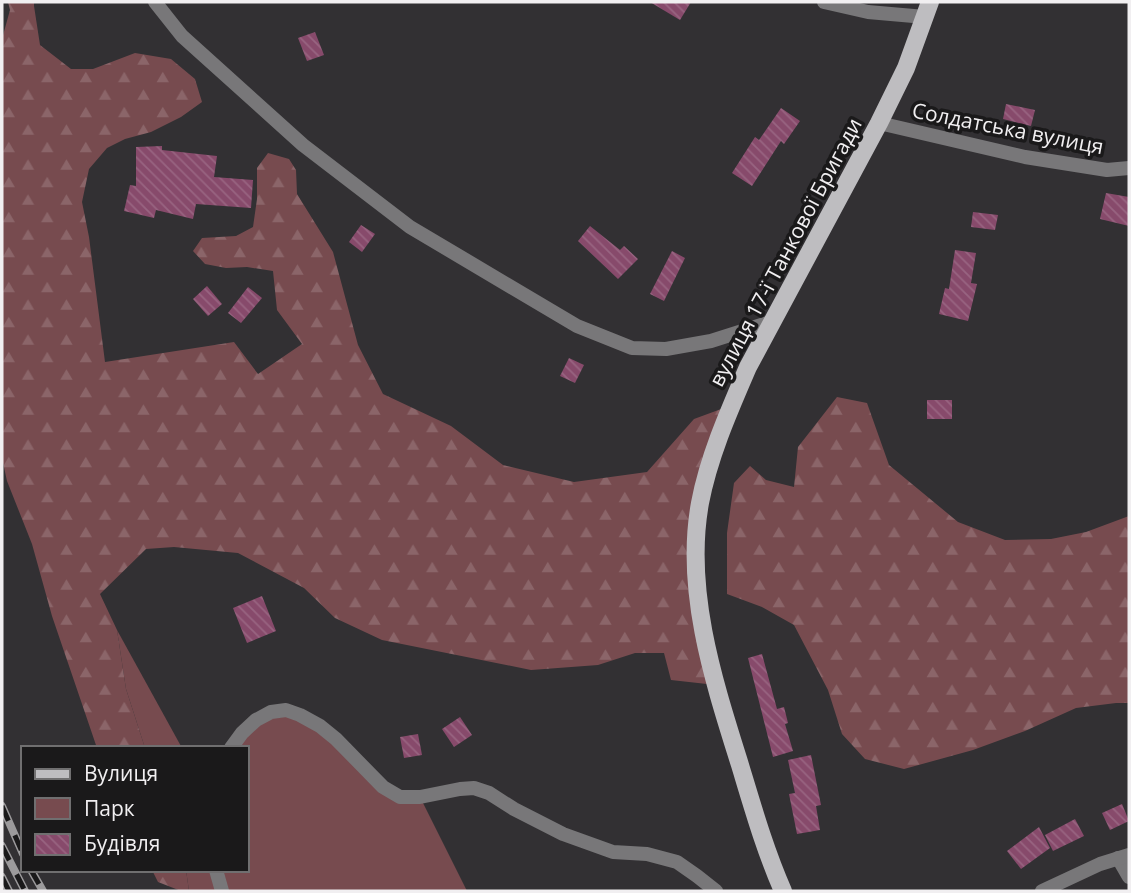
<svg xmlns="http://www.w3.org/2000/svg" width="1131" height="893" viewBox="0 0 1131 893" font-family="'Open Sans',sans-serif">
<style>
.green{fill:#774b4f}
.forest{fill:url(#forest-firs)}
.building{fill:url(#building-back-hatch)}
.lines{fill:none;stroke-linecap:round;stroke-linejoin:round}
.minor{stroke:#787779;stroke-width:14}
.primary{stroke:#bebdc0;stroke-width:18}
.rail-casing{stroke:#9c9a9c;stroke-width:8}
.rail{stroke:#1a191a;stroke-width:5;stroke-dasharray:16;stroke-linecap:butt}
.labels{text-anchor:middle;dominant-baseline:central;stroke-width:7;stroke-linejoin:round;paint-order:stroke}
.street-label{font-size:21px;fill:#f1eff1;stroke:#1a191a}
</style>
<defs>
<pattern id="forest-firs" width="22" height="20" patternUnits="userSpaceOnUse" patternTransform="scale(1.75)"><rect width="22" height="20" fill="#774b4f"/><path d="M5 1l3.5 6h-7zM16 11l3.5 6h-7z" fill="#8b6569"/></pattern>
<pattern id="building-back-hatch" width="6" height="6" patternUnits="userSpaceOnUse" patternTransform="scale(1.75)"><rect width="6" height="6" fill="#874a6b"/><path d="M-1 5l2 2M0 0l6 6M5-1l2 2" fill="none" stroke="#986481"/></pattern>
</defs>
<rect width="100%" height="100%" fill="#323033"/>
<g class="green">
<polygon points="117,630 182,748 145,748 126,689"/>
<polygon points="300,715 383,787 420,797 467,891 189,891 186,870 247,870 247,748 231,748 256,720"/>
</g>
<g class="forest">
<polygon points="8,2 34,2 34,6 40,45 71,69 93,69 135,53 171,59 195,79 202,102 181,117 151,132 125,139 107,148 89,169 82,202 89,237 105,362 234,342 258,374 302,344 277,310 273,271 247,267 226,268 205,264 193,251 202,238 236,236 253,227 257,199 257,168 268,153 289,159 296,170 297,194 333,252 358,345 383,394 451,426 503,465 574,482 647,472 694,419 732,405 696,539 716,685 671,680 664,653 635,653 598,665 531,670 382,640 335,618 304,588 238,553 174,547 146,549 100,594 117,630 126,689 145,748 97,748 52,616 32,544 7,481 2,458 2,39 10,10"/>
<polygon points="837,397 867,403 889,465 958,522 1005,540 1051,539 1086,532 1129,516 1129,703 1116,703 1076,708 1025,731 973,750 904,769 865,759 842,734 828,690 794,625 762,607 727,594 727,533 734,483 750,466 766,480 794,487 798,447"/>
<polygon points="152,870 186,870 189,891 181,891 158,882"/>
</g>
<g class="building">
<polygon points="650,2 691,2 680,20"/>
<polygon points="315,32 324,55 307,61 298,38"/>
<polygon points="1006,104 1035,110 1031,126 1003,119"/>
<polygon points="781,108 800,121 784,144 781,141 752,186 732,173 755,137 759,140"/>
<polygon points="162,146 162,150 217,156 214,177 253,180 251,208 196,204 193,219 156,210 154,218 124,211 130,185 136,186 136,147"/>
<polygon points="1106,193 1129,197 1129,226 1100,219"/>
<polygon points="973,212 998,215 995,230 971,227"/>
<polygon points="361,225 375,234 362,252 349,242"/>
<polygon points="590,226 620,250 624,246 638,259 618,279 578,241"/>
<polygon points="955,250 976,253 971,283 977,284 968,321 939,314 945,288 949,289"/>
<polygon points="672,251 685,258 664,301 650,294"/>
<polygon points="207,286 222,304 208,316 193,299"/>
<polygon points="248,287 262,298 241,323 228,313"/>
<polygon points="569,358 584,365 575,383 560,376"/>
<rect x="927" y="400" width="25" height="19"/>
<polygon points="262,596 276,631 247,643 233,608"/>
<polygon points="762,654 777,709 784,707 788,723 785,724 793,751 773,757 748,658"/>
<polygon points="460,717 472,735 454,747 442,729"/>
<polygon points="418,734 422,755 404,758 400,737"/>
<polygon points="811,755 821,805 816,806 820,830 797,834 789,794 795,793 788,760"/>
<polygon points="1122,804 1129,821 1110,830 1102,813"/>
<polygon points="1075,819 1084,836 1053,851 1045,835"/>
<polygon points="1039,827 1050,848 1021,869 1007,851"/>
</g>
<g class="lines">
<g class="minor">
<polyline points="155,2 182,36 303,145 410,227 577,326 632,348 666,349 711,341 771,322"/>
<polyline points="824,2 868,12 925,17"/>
<polyline points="879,123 1025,157 1107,170 1129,168"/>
<polyline points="231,748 242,733 256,720 271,712 286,710 300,715 320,726 336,739 383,787 400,797 420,797 460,789 474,788 489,793 514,809 563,834 613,852 647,854 677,862 697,876 716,891"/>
<polyline points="1118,858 1129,877"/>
<polyline points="216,870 222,891"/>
<polyline points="1042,891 1100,864 1129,855"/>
</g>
<path class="primary" d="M783,891C765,850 753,808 740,765C714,682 684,591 700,503C709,456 729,411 748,367L879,123L906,68L930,2"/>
<defs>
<g id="rail">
<polyline points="2,806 23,854"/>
<polyline points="2,846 25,891"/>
<polyline points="31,870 43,891"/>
<polyline points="2,877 9,891"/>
</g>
</defs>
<use href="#rail" class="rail-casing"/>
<use href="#rail" class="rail"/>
</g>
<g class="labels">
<g class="street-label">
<text transform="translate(1008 128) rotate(11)">Солдатська вулиця</text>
<text transform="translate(785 252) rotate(-62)">вулиця 17-ї Танкової Бригади</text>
</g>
</g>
<rect width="1131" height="893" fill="none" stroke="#f1eff1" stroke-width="7"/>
<rect x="21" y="746" width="228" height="126" fill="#1a191a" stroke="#706f70" stroke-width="2"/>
<rect x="35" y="769" width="35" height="10" fill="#bebdc0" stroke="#706f70" stroke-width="2"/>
<text x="84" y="781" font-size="21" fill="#f1eff1">Вулиця</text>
<rect x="35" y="798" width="35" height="21" fill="#774b4f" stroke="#706f70" stroke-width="2"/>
<text x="84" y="816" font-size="21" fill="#f1eff1">Парк</text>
<rect x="35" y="834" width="35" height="21" fill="url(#building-back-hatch)" stroke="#706f70" stroke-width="2"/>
<text x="84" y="851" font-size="21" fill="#f1eff1">Будівля</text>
</svg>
